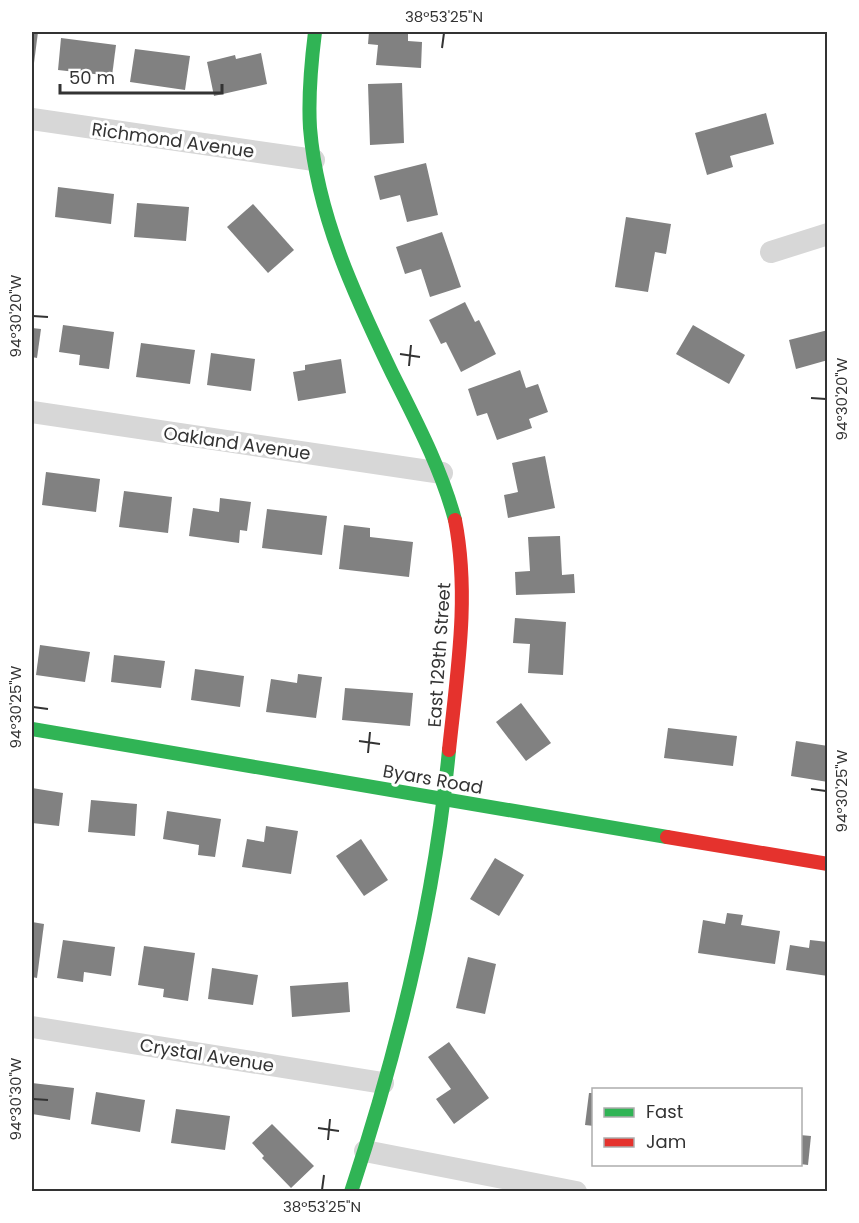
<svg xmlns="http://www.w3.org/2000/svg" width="859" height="1223" viewBox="0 0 859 1223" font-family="Poppins,sans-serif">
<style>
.building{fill:#818181}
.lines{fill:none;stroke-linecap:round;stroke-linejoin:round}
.street{stroke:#d7d7d7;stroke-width:22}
.fast{stroke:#30b455;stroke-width:14}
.jam{stroke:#e5322d;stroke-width:14}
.ticks{fill:none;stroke:#333;stroke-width:2}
.labels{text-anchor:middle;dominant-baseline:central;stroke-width:6;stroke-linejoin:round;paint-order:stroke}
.street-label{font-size:18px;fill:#333;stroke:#fff}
.neatline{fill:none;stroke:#333;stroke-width:2}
.ticks-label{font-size:15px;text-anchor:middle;fill:#333}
</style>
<rect width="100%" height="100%" fill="#fff"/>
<g class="building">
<polygon points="32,32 38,32 34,63 32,63"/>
<polygon points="369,32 408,32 408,41 422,42 421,68 376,65 378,45 368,44"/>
<polygon points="61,38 116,45 112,76 58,70"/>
<polygon points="135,49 190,56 185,90 130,82"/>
<polygon points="261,53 267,84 214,96 207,62 235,55 236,59"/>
<polygon points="402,83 404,143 370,145 368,84"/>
<polygon points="766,113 774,144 730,156 733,167 707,175 695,133"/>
<polygon points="426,163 438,215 407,222 400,195 380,200 374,176"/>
<polygon points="58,187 114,194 111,224 55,217"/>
<polygon points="137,203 189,207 186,241 134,237"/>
<polygon points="253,204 294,250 268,273 227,227"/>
<polygon points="626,217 671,224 666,254 655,252 648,292 615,287"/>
<polygon points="442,232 461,287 430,297 421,269 405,274 396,247"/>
<polygon points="465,302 475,322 479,320 496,354 461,372 446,342 441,344 429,320"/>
<polygon points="63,325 114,332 109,369 79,365 80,355 59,352"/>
<polygon points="693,325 745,355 729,384 676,354"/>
<polygon points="32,328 41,329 37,358 32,357"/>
<polygon points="828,330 828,360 796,369 789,340"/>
<polygon points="141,343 195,350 190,384 136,377"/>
<polygon points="211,353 255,359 251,391 207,385"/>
<polygon points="341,359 346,393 298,401 293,372 305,370 305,365"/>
<polygon points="520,370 526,388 538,384 548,412 529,419 532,428 497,440 487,413 477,416 468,389"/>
<polygon points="545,456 555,508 508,518 504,495 518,492 512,463"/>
<polygon points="46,472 100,479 96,512 42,505"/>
<polygon points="124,491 172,497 168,533 119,527"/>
<polygon points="220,498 251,502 247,531 240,530 239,543 189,536 193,508 219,512"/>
<polygon points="267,509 327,516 322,555 262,548"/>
<polygon points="344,525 370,528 370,537 413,542 409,577 339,569"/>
<polygon points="560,536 562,575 574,574 575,593 516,595 515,572 530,571 528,537"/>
<polygon points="515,618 566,622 563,675 528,673 530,644 513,643"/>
<polygon points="40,645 90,652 85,682 36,675"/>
<polygon points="114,655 165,661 161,688 111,682"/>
<polygon points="195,669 244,676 240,707 191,700"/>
<polygon points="298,674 322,677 316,718 266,712 271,679 297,683"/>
<polygon points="345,688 413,693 410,726 342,720"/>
<polygon points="521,703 551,743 526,761 496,722"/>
<polygon points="668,728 737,736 733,766 664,758"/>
<polygon points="796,741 828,746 828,782 791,776"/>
<polygon points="32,788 63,793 59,826 32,823"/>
<polygon points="91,800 137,804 135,836 88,832"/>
<polygon points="167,811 221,819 215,857 198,855 199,845 163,839"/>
<polygon points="266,826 298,831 291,874 242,867 247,839 264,842"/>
<polygon points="361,839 388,880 364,896 336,856"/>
<polygon points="495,858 524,875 499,916 470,899"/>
<polygon points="727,913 743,915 741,925 780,931 775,964 698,953 703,920 725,924"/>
<polygon points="32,922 44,924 37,978 32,977"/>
<polygon points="63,940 115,947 111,976 84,972 83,982 57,978"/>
<polygon points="810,940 828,942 828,976 786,970 790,945 809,948"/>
<polygon points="144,946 195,953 188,1001 163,997 164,989 138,985"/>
<polygon points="468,957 496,964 485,1014 456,1008"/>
<polygon points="212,968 258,975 253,1005 208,999"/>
<polygon points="348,982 350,1012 292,1017 290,986"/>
<polygon points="449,1042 489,1098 454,1124 436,1099 451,1089 428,1057"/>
<polygon points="32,1083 74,1088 70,1120 32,1114"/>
<polygon points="96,1092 145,1100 140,1132 91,1124"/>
<polygon points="589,1093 594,1093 594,1126 585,1125"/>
<polygon points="176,1109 230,1116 225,1150 171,1143"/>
<polygon points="272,1124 314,1166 291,1188 262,1158 264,1156 252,1143"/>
<polygon points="800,1135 811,1136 808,1165 800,1164"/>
</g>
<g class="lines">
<g class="street">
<polyline points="32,119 314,160"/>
<polyline points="771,252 828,234"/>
<polyline points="32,412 442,473"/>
<polyline points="32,1027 383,1083"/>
<polyline points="365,1151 576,1192"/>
</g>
<g class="fast">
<path d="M315,32C311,64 308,95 310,128C317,215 355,296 392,373C416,421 441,468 455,520"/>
<polyline points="32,729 667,837"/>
<path d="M351,1192C398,1050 435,899 449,750"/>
</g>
<g class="jam">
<path d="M449,750C457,673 470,596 455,520"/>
<polyline points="667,837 828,864"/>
</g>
</g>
<path class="ticks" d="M442,48L444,33M33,316L48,317M400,354L420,357M409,366L411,345M811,398L826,399M33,707L48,709M359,741L380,744M368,753L370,732M811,789L826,791M33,1099L48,1100M318,1128L339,1131M328,1140L330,1119M322,1190L324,1175"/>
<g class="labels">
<g class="street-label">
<text transform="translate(173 140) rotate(8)">Richmond Avenue</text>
<text transform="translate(237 443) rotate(8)">Oakland Avenue</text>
<text transform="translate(439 655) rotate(-86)">East 129th Street</text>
<text transform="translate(433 779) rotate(10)">Byars Road</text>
<text transform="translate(207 1055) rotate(9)">Crystal Avenue</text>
</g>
</g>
<rect width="859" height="1223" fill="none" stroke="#ffffff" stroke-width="66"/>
<rect x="592" y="1088" width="210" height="78" fill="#ffffff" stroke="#adadad" stroke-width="1.5"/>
<rect x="604" y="1108" width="30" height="9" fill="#30b455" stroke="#adadad" stroke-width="1.5"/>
<text x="646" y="1118" font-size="18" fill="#333333">Fast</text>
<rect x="604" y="1138" width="30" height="9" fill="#e5322d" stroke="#adadad" stroke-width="1.5"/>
<text x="646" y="1148" font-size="18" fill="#333333">Jam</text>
<path d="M60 84v9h162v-9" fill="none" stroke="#333333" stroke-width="3"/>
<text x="69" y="84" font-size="18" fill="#333333" stroke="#ffffff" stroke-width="4.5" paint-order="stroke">50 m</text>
<rect x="33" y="33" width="793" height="1157" class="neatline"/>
<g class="ticks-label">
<text x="444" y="22">38°53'25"N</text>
<text transform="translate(16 316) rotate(-90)" y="5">94°30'20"W</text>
<text transform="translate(842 399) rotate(-90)" y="5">94°30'20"W</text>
<text transform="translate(16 707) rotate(-90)" y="5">94°30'25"W</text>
<text transform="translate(842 791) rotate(-90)" y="5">94°30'25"W</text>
<text transform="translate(16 1099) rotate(-90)" y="5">94°30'30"W</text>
<text x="322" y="1212">38°53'25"N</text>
</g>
</svg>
